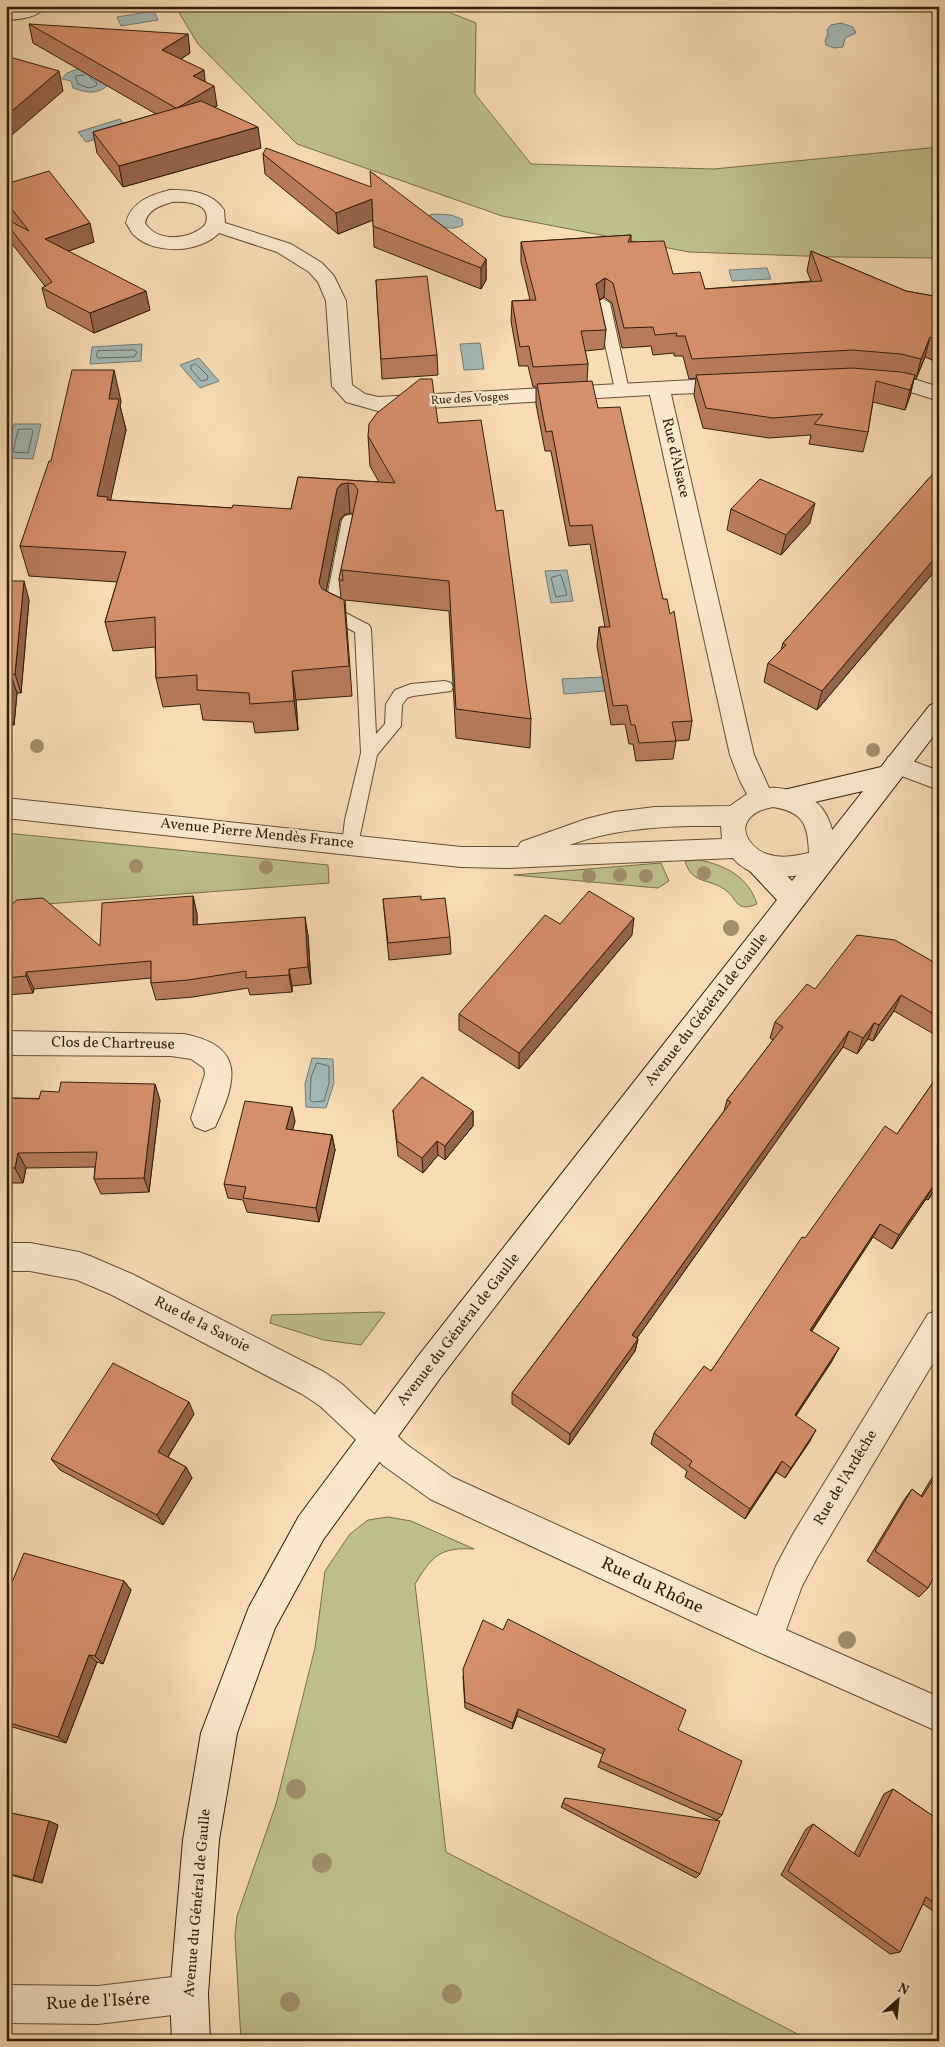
<svg xmlns="http://www.w3.org/2000/svg" width="945" height="2047" viewBox="0 0 945 2047" font-family="Vollkorn,serif">
<style>
.green{fill:#bec08c;stroke:#776e4c}
.water{fill:#a3b9b8;stroke:#757b73}
.lines{fill:none;stroke-linecap:round;stroke-linejoin:round}
.shore{stroke:#6a6b62;stroke-width:1}
.lane-casing{stroke:#624d35;stroke-width:2}
.street-casing{stroke:#624d35;stroke-width:2}
.secondary-casing{stroke:#301d0b;stroke-width:2}
.lane{fill:#fae8ce;fill-rule:evenodd}
.street{fill:#fae8ce;fill-rule:evenodd}
.secondary{fill:#fae8ce;fill-rule:evenodd}
.tree{fill:#a28e6c}
.wall{fill:#b87b5c;stroke:#301d0b;fill-rule:evenodd}
.shaded-wall{fill:#96644b;stroke:#301d0b}
.building{fill:#d68f6b;stroke:#301d0b}
.labels{text-anchor:middle;dominant-baseline:central;stroke-width:4.5;stroke-linejoin:round;paint-order:stroke}
.far-street-label{font-size:12px;fill:#301d0b;stroke:#fae8ce}
.street-label{font-size:15px;fill:#301d0b;stroke:#fae8ce}
.near-street-label{font-size:18px;fill:#301d0b;stroke:#fae8ce}
</style>
<rect width="100%" height="100%" fill="#f8dcb4"/>
<filter id="stains"><feTurbulence type="fractalNoise" baseFrequency=".004" numOctaves="4"/><feColorMatrix values="0 0 0 0 .2 0 0 0 0 .09 0 0 0 0 .02 0 0 0 .5 -.17"/></filter>
<radialGradient id="worn" r=".72"><stop offset=".6" stop-color="#630" stop-opacity="0"/><stop offset="1" stop-color="#630" stop-opacity=".3"/></radialGradient>
<g class="green">
<polygon points="175,6 433,6 476,23 475,94 531,164 714,169 939,147 939,258 834,257 689,252 502,216 297,144 198,44"/>
<polygon points="6,833 328,865 329,883 6,907"/>
<path d="M700,860C727,866 748,877 757,904C752,906 747,908 741,906C735,903 733,896 728,892C711,877 692,886 685,861Z"/>
<polygon points="661,863 669,881 658,888 514,875"/>
<polygon points="380,1312 385,1313 361,1345 324,1340 270,1323 272,1315"/>
<path d="M388,1517L411,1521L474,1549C440,1547 432,1556 415,1584L446,1852L811,2041H241L235,1936L237,1916L276,1804L315,1648L325,1571L350,1534L368,1520Z"/>
</g>
<g class="water">
<polygon points="154,11 158,20 121,26 117,17"/>
<polygon points="841,23 853,27 856,33 845,38 843,47 834,48 826,45 825,41 828,34 827,30 831,25"/>
<path d="M80,68L109,84C98,95 87,93 73,88L71,81L62,79L67,73Z"/>
<polygon points="120,119 128,130 86,142 78,132"/>
<path d="M434,214L451,215L462,219L463,225C449,233 435,224 423,217Z"/>
<polygon points="767,268 771,279 732,281 729,270"/>
<polygon points="480,343 484,369 464,370 460,344"/>
<polygon points="142,344 141,361 90,364 92,347"/>
<polygon points="199,358 219,381 200,388 180,365"/>
<polygon points="14,424 41,424 33,459 6,458"/>
<polygon points="567,570 573,601 551,603 545,571"/>
<polygon points="603,677 606,691 564,694 562,679"/>
<polygon points="312,1058 333,1059 334,1083 326,1108 306,1107 305,1084"/>
</g>
<g class="lines">
<g class="shore">
<polyline points="85,75 75,76 78,84 89,88 96,86 97,83 89,77"/>
<polygon points="134,350 137,352 134,357 98,358 96,356 98,351"/>
<polygon points="196,364 208,376 207,380 201,381 191,369 191,366"/>
<polygon points="31,429 33,431 28,453 13,452 18,430"/>
<polygon points="561,575 567,595 556,597 551,578"/>
<polygon points="317,1063 329,1066 329,1083 324,1101 312,1102 310,1100 311,1078"/>
</g>
<defs>
<g id="lane">
<polygon points="603,299 610,303 629,390 627,393 617,393 615,390 596,303"/>
<polygon points="350,515 355,516 358,520 340,610 369,625 371,629 376,734 385,724 386,704 395,690 411,684 445,681 451,683 453,687 451,691 413,696 407,698 402,705 401,726 377,755 357,849 351,851 345,849 342,844 345,820 361,753 355,632 326,617 324,613 342,520 345,516"/>
</g>
<g id="street">
<path d="M25,6H47C38,18 20,19 6,20V10Z"/>
<path d="M170,190C191,190 212,192 224,210L225,223L291,244L322,263L334,276L346,301L352,385L365,394L378,397L731,378L738,380L741,385L738,390L731,392L671,394L754,755L769,788C777,787 785,789 792,791C801,794 810,797 817,803C832,816 840,849 831,867C802,877 756,886 733,858L507,868L461,867L6,818V798L461,847H518L521,842L586,819L614,812L655,807L730,806L747,794L740,781L730,755L650,395L378,411L346,402L332,386L326,301L318,282L309,272L277,252L219,233C200,253 155,255 135,236C131,233 129,227 126,223C131,202 150,195 170,190ZM172,202C187,201 214,203 205,225C190,240 157,243 145,223C148,209 160,206 172,202ZM773,807C803,812 808,824 809,853C795,856 781,859 767,854C754,850 738,833 749,819C755,811 764,809 773,807ZM690,826H721L722,839L569,845C609,831 648,827 690,826Z"/>
<polygon points="877,373 917,380 939,387 939,401 914,393 870,385 867,380 870,375"/>
<polygon points="897,755 939,771 939,790 888,771 885,764 888,757"/>
<path d="M6,1031L184,1034C246,1046 237,1081 215,1127L205,1131L195,1127L191,1118L205,1074L204,1068L191,1059L171,1056L6,1055Z"/>
<polygon points="6,1243 30,1243 79,1252 90,1256 132,1274 324,1372 342,1384 406,1444 452,1477 757,1616 776,1566 793,1534 928,1314 939,1310 939,1353 817,1558 802,1586 786,1630 939,1697 939,1732 754,1650 430,1499 384,1466 320,1406 302,1394 110,1294 77,1280 30,1271 6,1271"/>
<polygon points="189,1975 202,1981 208,1994 202,2007 189,2013 98,2024 6,2023 6,1985 98,1986"/>
</g>
<path id="secondary" d="M939,702V729L441,1377L323,1540L275,1628L237,1733L219,1840L208,1994L210,2041H172L170,1994L183,1840L201,1733L249,1607L299,1516L419,1355L777,900L748,869L744,862L748,855C768,848 779,868 792,881L863,791L784,809L775,806L771,799L775,792L881,767L930,705Z"/>
</defs>
<use href="#lane" class="lane-casing"/>
<use href="#street" class="street-casing"/>
<use href="#secondary" class="secondary-casing"/>
<use href="#lane" class="lane"/>
<use href="#street" class="street"/>
<use href="#secondary" class="secondary"/>
</g>
<g class="tree">
<circle cx="37" cy="746" r="7"/>
<circle cx="873" cy="750" r="7"/>
<circle cx="136" cy="866" r="7"/>
<circle cx="266" cy="867" r="7"/>
<circle cx="704" cy="873" r="7"/>
<circle cx="620" cy="875" r="7"/>
<circle cx="589" cy="876" r="7"/>
<circle cx="646" cy="876" r="7"/>
<circle cx="731" cy="928" r="8"/>
<circle cx="847" cy="1640" r="9"/>
<circle cx="296" cy="1789" r="10"/>
<circle cx="322" cy="1863" r="10"/>
<circle cx="452" cy="1994" r="10"/>
<circle cx="290" cy="2002" r="10"/>
</g>
<g class="wall">
<polygon points="29,24 190,53 181,59 205,82 217,106 214,107 261,148 123,187 97,153 93,132 156,114 33,43"/>
<polygon points="263,154 486,259 486,280 481,289 374,247 373,220 338,234 265,174"/>
<polygon points="6,184 94,242 68,251 150,310 94,333 47,307 42,288 45,286 6,236 6,219 12,222 6,215"/>
<polygon points="631,235 631,242 673,274 705,289 811,281 807,271 811,251 906,291 939,297 939,363 925,357 916,379 914,379 910,396 905,410 873,402 868,432 863,452 809,444 811,435 769,438 703,428 694,395 696,378 689,379 683,356 674,356 674,353 653,355 651,346 622,348 612,303 604,297 599,300 606,330 604,349 585,351 588,364 587,381 598,408 663,599 692,721 689,740 676,741 673,759 636,761 633,744 629,744 625,724 611,725 597,646 599,627 605,627 590,544 569,546 551,451 545,451 536,404 536,387 533,387 528,366 519,366 511,321 512,301 530,300 521,262 521,242"/>
<polygon points="376,280 437,355 438,375 382,379"/>
<path d="M121,401L120,406L126,430L110,500L232,508L291,509L298,477L379,482L370,466L368,436L438,423L531,719L530,748L456,738L449,611L345,600L352,696L296,700L298,730L255,733L253,722L203,720L200,704L163,707L156,678L155,647L113,651L105,622L117,582L29,576L20,546L51,461ZM350,513L353,514L339,579L341,598L326,591L340,520L344,515Z"/>
<polygon points="939,467 939,566 817,710 764,682 768,663 781,650 783,643"/>
<polygon points="731,509 810,523 781,555 727,530"/>
<polygon points="6,581 29,600 21,693 17,693 14,725 6,725"/>
<polygon points="193,896 197,914 197,925 308,935 311,984 292,986 292,992 250,995 248,988 193,997 156,1000 151,983 151,978 34,989 33,993 6,995 6,909 100,946"/>
<polygon points="383,899 421,900 450,937 451,954 389,960"/>
<polygon points="560,924 632,935 519,1069 459,1030 459,1014"/>
<polygon points="939,965 939,1037 894,1011 873,1041 868,1039 857,1054 843,1047 637,1338 638,1339 635,1351 569,1445 512,1404 512,1393 724,1111 727,1100 773,1040 770,1038 775,1022 815,989"/>
<polygon points="939,1074 939,1183 928,1200 926,1199 892,1249 873,1237 812,1331 832,1361 796,1416 810,1441 785,1478 776,1472 745,1519 685,1477 687,1471 651,1444 654,1433 711,1371 805,1238 897,1134"/>
<polygon points="6,1098 160,1100 149,1192 101,1194 94,1179 95,1167 26,1168 23,1183 6,1183"/>
<polygon points="393,1110 473,1111 473,1126 445,1160 438,1155 423,1173 398,1156"/>
<polygon points="295,1121 292,1130 332,1135 335,1150 319,1222 247,1212 243,1200 228,1198 224,1184"/>
<polygon points="194,1414 168,1457 186,1467 192,1478 163,1525 60,1470 51,1459"/>
<polygon points="939,1466 939,1577 935,1575 928,1588 919,1597 867,1561 904,1500 912,1489 921,1496"/>
<polygon points="124,1581 131,1590 103,1664 97,1662 66,1743 6,1725 6,1597"/>
<polygon points="463,1676 678,1730 722,1815 717,1820 598,1767 603,1754 517,1716 512,1729 465,1708"/>
<polygon points="893,1789 939,1820 939,1915 923,1904 900,1952 890,1954 781,1875 806,1829 813,1824 854,1854 884,1794"/>
<polygon points="565,1798 700,1874 696,1878 561,1807"/>
<polygon points="6,1812 49,1821 58,1825 42,1883 6,1874"/>
</g>
<g class="shaded-wall">
<polygon points="188,34 190,53 165,69 162,50"/>
<polygon points="204,70 206,90 193,76"/>
<polygon points="59,71 63,91 6,140 6,116"/>
<polygon points="214,86 217,106 180,128 177,108"/>
<polygon points="258,127 261,148 123,187 119,166"/>
<polygon points="372,199 373,220 338,234 336,213"/>
<polygon points="90,223 94,242 49,258 45,239"/>
<polygon points="486,259 486,280 481,289 481,268"/>
<polygon points="605,278 604,297 594,303 596,284"/>
<polygon points="146,291 150,310 94,333 90,313"/>
<polygon points="930,337 925,357 916,379 921,359"/>
<polygon points="114,370 121,401 120,406 126,430 110,503 97,496 109,399"/>
<polygon points="915,375 910,396 905,410 910,390"/>
<polygon points="348,483 350,513 344,515 340,520 322,613 319,583 337,489 341,484"/>
<polygon points="815,503 810,523 781,555 786,535"/>
<polygon points="939,553 939,566 817,710 822,691"/>
<polygon points="24,581 29,600 21,693 15,674"/>
<polygon points="292,671 296,700 298,730 294,701"/>
<polygon points="11,675 17,693 14,725 8,707"/>
<polygon points="193,896 197,914 197,942 193,925"/>
<polygon points="305,917 308,935 311,984 308,967"/>
<polygon points="634,918 632,935 519,1069 519,1053"/>
<polygon points="289,969 292,986 292,992 289,975"/>
<polygon points="26,972 34,989 33,993 26,976"/>
<polygon points="901,995 894,1011 873,1041 879,1025"/>
<polygon points="874,1023 868,1039 857,1054 863,1038"/>
<polygon points="849,1031 843,1047 630,1348 632,1335"/>
<polygon points="155,1084 160,1100 149,1192 144,1178"/>
<polygon points="292,1107 295,1121 289,1144 286,1129"/>
<polygon points="473,1111 473,1126 445,1160 445,1146"/>
<polygon points="332,1135 335,1150 319,1222 316,1208"/>
<polygon points="437,1141 438,1155 423,1173 422,1158"/>
<polygon points="18,1153 26,1168 23,1183 15,1168"/>
<polygon points="939,1181 939,1183 928,1200 936,1186"/>
<polygon points="934,1185 926,1199 892,1249 899,1235"/>
<polygon points="880,1224 873,1237 804,1342 810,1330"/>
<polygon points="638,1339 635,1351 569,1445 570,1434"/>
<polygon points="839,1348 832,1361 789,1426 795,1415"/>
<polygon points="189,1402 194,1414 164,1463 158,1452"/>
<polygon points="816,1430 810,1441 785,1478 791,1468"/>
<polygon points="782,1461 776,1472 745,1519 750,1509"/>
<polygon points="186,1467 192,1478 163,1525 157,1515"/>
<polygon points="124,1581 131,1590 103,1664 95,1656"/>
<polygon points="89,1655 97,1662 66,1743 58,1737"/>
<polygon points="518,1709 517,1716 512,1729 513,1723"/>
<polygon points="49,1821 58,1825 42,1883 33,1880"/>
</g>
<g class="building">
<polygon points="29,24 188,34 162,50 204,70 193,76 214,86 179,107 176,108"/>
<polygon points="6,56 59,71 6,116"/>
<polygon points="201,101 258,127 119,166 93,132"/>
<polygon points="266,148 371,187 370,171 486,259 481,268 373,226 372,199 336,213 263,154"/>
<polygon points="49,171 90,223 45,239 146,291 90,313 42,288 52,282 6,223 6,219 29,231 6,202 6,184"/>
<polygon points="631,235 628,242 664,241 673,274 700,272 705,289 822,281 811,251 906,291 939,297 939,341 930,337 921,359 901,354 852,350 692,359 685,336 676,336 677,333 655,335 653,327 624,328 613,283 605,278 596,284 606,330 581,331 588,364 533,367 529,346 520,347 512,301 536,300 521,242"/>
<polygon points="427,276 437,355 381,359 376,280"/>
<polygon points="853,368 901,372 915,375 910,390 876,381 868,432 814,424 823,414 773,418 706,408 696,375"/>
<polygon points="72,370 114,370 109,399 119,399 97,496 108,497 107,500 232,508 233,505 291,509 298,477 395,483 368,436 369,424 377,413 420,379 432,379 438,423 481,420 496,511 503,510 531,719 456,709 449,581 342,570 343,581 339,579 358,490 354,484 348,483 341,484 337,489 319,583 322,589 344,600 349,666 292,671 294,701 250,704 249,693 197,690 197,675 156,678 155,617 105,622 126,552 20,546 49,461 51,461"/>
<polygon points="592,381 598,408 620,407 663,599 667,599 670,614 674,611 692,721 672,722 676,741 639,743 635,725 631,725 627,705 613,706 599,627 610,627 592,525 570,526 552,431 546,432 537,384"/>
<polygon points="939,467 939,553 822,691 768,663 786,645 783,643"/>
<polygon points="760,479 815,503 786,535 731,509"/>
<polygon points="6,581 24,581 15,674 11,675 8,707 6,707"/>
<polygon points="589,891 634,918 519,1053 459,1014 545,915 560,924"/>
<polygon points="193,896 193,925 305,917 308,967 289,969 289,975 246,978 246,971 188,980 151,983 151,961 26,972 26,976 6,978 6,909 17,900 43,898 100,946 102,903"/>
<polygon points="421,896 421,900 445,898 450,937 388,943 383,899"/>
<polygon points="857,935 895,940 939,965 939,1017 901,995 879,1025 874,1023 863,1038 849,1031 632,1335 638,1339 570,1434 512,1393 731,1102 727,1100 783,1027 775,1022 807,984 815,989"/>
<polygon points="939,1074 939,1181 936,1186 934,1185 899,1235 880,1224 810,1330 839,1348 795,1415 816,1430 791,1468 782,1461 750,1509 689,1466 692,1461 654,1433 704,1366 711,1371 802,1237 805,1238 885,1126 897,1134"/>
<polygon points="422,1077 473,1111 445,1146 437,1141 422,1158 397,1141 393,1110"/>
<polygon points="61,1082 155,1084 144,1178 94,1179 97,1152 18,1153 15,1168 6,1168 6,1098 39,1099 41,1091 59,1092"/>
<polygon points="245,1101 292,1107 286,1129 332,1135 316,1208 243,1198 246,1187 224,1184"/>
<polygon points="113,1363 189,1402 158,1452 186,1467 157,1515 51,1459"/>
<polygon points="939,1470 939,1568 928,1588 875,1551 912,1489 922,1497"/>
<polygon points="24,1553 124,1581 95,1656 89,1655 58,1737 6,1722 6,1597"/>
<polygon points="508,1619 686,1710 678,1730 742,1761 722,1815 600,1761 605,1749 518,1709 513,1723 465,1702 463,1669 483,1620 503,1630"/>
<polygon points="893,1789 939,1820 939,1906 926,1897 900,1952 788,1871 813,1824 859,1857"/>
<polygon points="565,1798 720,1821 700,1874 563,1803"/>
<polygon points="6,1812 49,1821 33,1880 6,1873"/>
</g>
<g class="labels">
<g class="far-street-label">
<text transform="translate(470 399) rotate(-3)">Rue des Vosges</text>
</g>
<g class="street-label">
<text transform="translate(675 458) rotate(77)">Rue d'Alsace</text>
<text transform="translate(257 834) rotate(6)">Avenue Pierre Mendès France</text>
<text transform="translate(707 1010) rotate(-52)">Avenue du Général de Gaulle</text>
<text transform="translate(113 1044) rotate(1)">Clos de Chartreuse</text>
<text transform="translate(202 1325) rotate(27)">Rue de la Savoie</text>
<text transform="translate(459 1330) rotate(-52)">Avenue du Général de Gaulle</text>
<text transform="translate(846 1478) rotate(-59)">Rue de l'Ardêche</text>
<text transform="translate(198 1903) rotate(-85)">Avenue du Général de Gaulle</text>
</g>
<g class="near-street-label">
<text transform="translate(652 1586) rotate(25)">Rue du Rhône</text>
<text transform="translate(98 2002) rotate(-3)">Rue de l'Isére</text>
</g>
</g>
<rect width="945" height="2047" fill="none" stroke="#f8dcb4" stroke-width="25"/>
<rect x="8" y="8" width="930" height="2032" fill="none" stroke="#301d0b" stroke-width="2.5"/>
<rect x="12" y="12" width="920" height="2022" fill="none" stroke="#301d0b"/>
<g transform="translate(898 2000) rotate(27)" stroke="#fae8ce" stroke-width="4" paint-order="stroke">
<path d="M0-4L9 19L0 12L-9 19Z" fill="#301d0b"/>
<text y="-8" font-size="14" font-weight="bold" text-anchor="middle" fill="#301d0b">N</text>
</g>
<rect width="100%" height="100%" filter="url(#stains)"/>
<rect width="100%" height="100%" fill="url(#worn)"/>
</svg>
